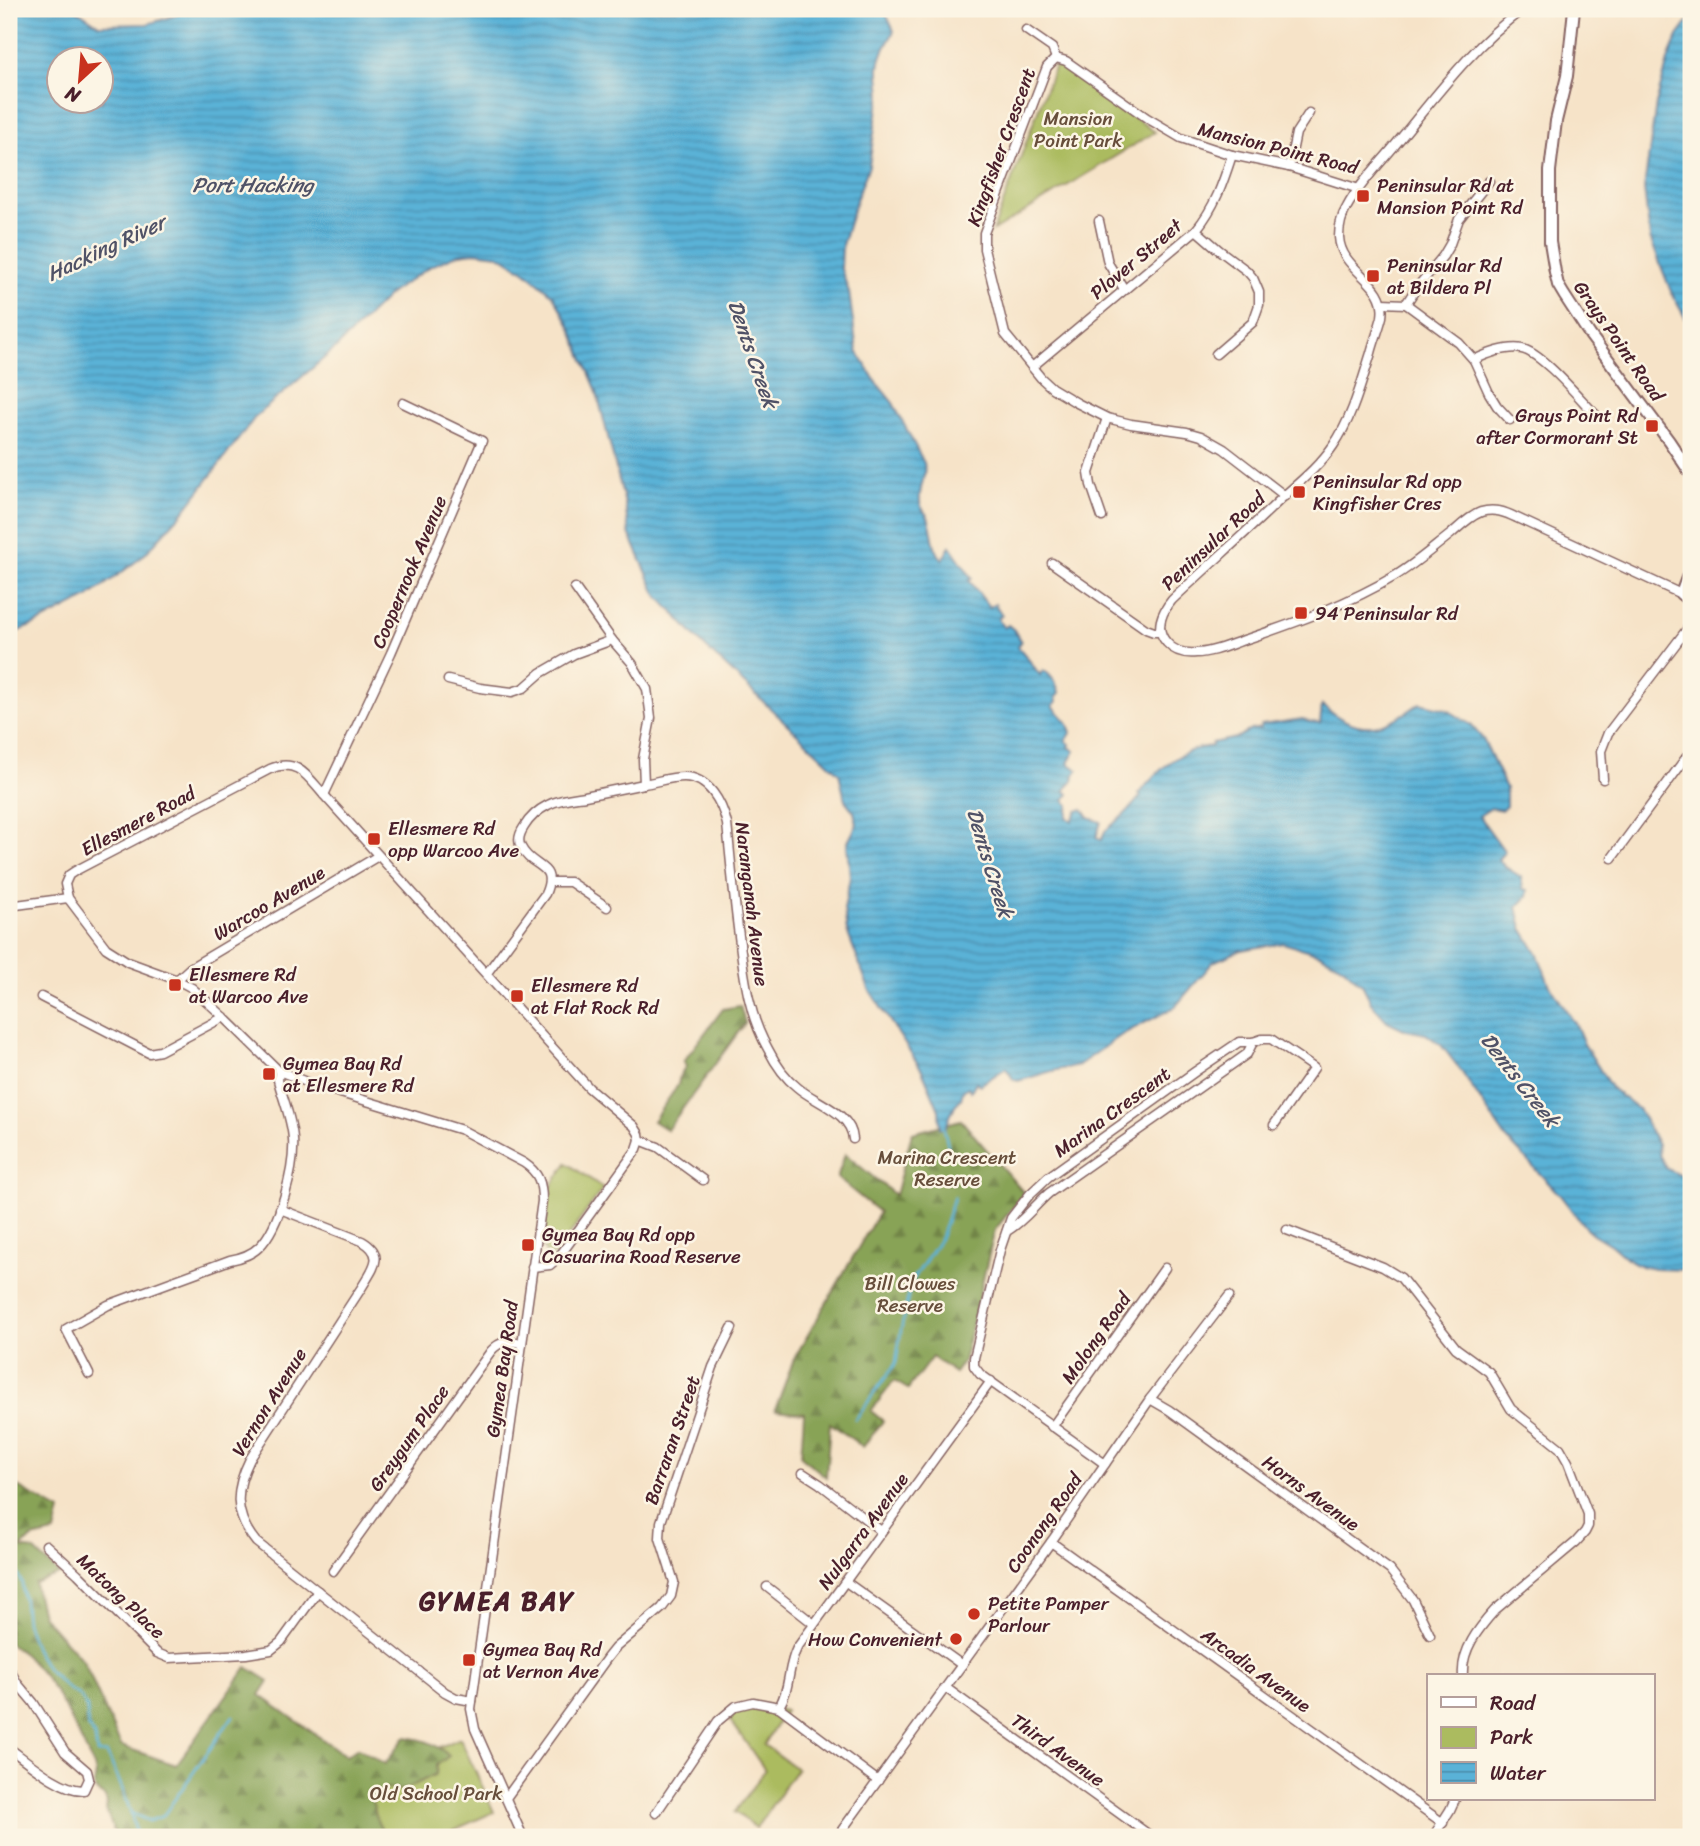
<svg xmlns="http://www.w3.org/2000/svg" width="1700" height="1846" viewBox="0 0 1700 1846" font-family="Sriracha,sans-serif">
<style>
.green{fill:#abbb5f;stroke:#7a6d45;stroke-width:2}
.forest{fill:url(#forest-firs);stroke:#696140;stroke-width:2}
.water{fill:url(#water-rules);stroke:#526881;stroke-width:2;fill-rule:evenodd}
.lines{fill:none;stroke-linecap:round;stroke-linejoin:round}
.stream{stroke:#5ab2d7;stroke-width:2.5}
.street-casing{stroke:#866462;stroke-width:11}
.secondary-casing{stroke:#866462;stroke-width:14}
.street{stroke:#fff;stroke-width:8}
.secondary{stroke:#fff;stroke-width:10}
.poi-dot{fill:#c8321e;stroke:#fcf5e5;stroke-width:2.5}
.labels{text-anchor:middle;dominant-baseline:central;stroke-width:5;stroke-linejoin:round;paint-order:stroke}
.park-label{font-size:19px;fill:#674e3b;stroke:#fcf5e5}
.street-label{font-size:19px;fill:#4a1f2b;stroke:#fcf5e5}
.poi-label{font-size:19px;fill:#4a1f2b;stroke:#fcf5e5;text-anchor:start}
.water-label{font-size:21px;font-style:italic;fill:#505267;stroke:#fcf5e5}
.district-label{font-size:26px;font-weight:bold;letter-spacing:2px;fill:#4a1f2b;stroke:#fcf5e5}
</style>
<defs>
<pattern id="forest-firs" width="22" height="20" patternUnits="userSpaceOnUse" patternTransform="scale(1.75)"><rect width="22" height="20" fill="#88a356"/><path d="M5 1l3.5 6h-7zM16 11l3.5 6h-7z" fill="#718447"/></pattern>
<pattern id="water-rules" width="6" height="5" patternUnits="userSpaceOnUse" patternTransform="scale(1.75)"><rect width="6" height="5" fill="#5ab2d7"/><path d="M0 2.5h6" fill="none" stroke="#4c90af"/></pattern>
</defs>
<rect width="100%" height="100%" fill="#fcf5e5"/>
<filter id="ink" filterUnits="userSpaceOnUse"><feTurbulence type="fractalNoise" baseFrequency=".0143" numOctaves="2"/><feDisplacementMap in="SourceGraphic" scale="14" xChannelSelector="R" yChannelSelector="G"/><feConvolveMatrix kernelMatrix="1 2 1 2 8 2 1 2 1" color-interpolation-filters="sRGB"/></filter>
<filter id="wash" filterUnits="userSpaceOnUse"><feTurbulence type="fractalNoise" baseFrequency=".00686" numOctaves="4" result="noise"/><feDisplacementMap in="SourceGraphic" scale="28" xChannelSelector="R" yChannelSelector="G"/><feGaussianBlur stdDeviation="1.57" result="paint"/><feColorMatrix in="noise" values="0 0 0 0 0 0 0 0 0 0 0 0 0 0 0 0 0 1.4 0 .05"/><feComposite in="paint" operator="in"/></filter>
<g filter="url(#wash)">
<rect width="100%" height="100%" fill="#f6e3c8"/>
<g class="green">
<polygon points="1056,62 1155,132 993,231"/>
<polygon points="567,1163 603,1188 555,1255 548,1256 543,1247 549,1190"/>
<polygon points="753,1702 785,1711 764,1745 797,1769 756,1828 735,1812 765,1770 726,1714"/>
<polygon points="319,1737 374,1777 460,1738 494,1812 438,1837 350,1837"/>
</g>
<g class="forest">
<polygon points="740,1006 745,1023 667,1130 653,1121 678,1085 680,1075 686,1066 683,1062 723,1009"/>
<polygon points="961,1120 1024,1193 995,1230 963,1362 955,1373 932,1357 908,1389 894,1381 871,1411 883,1421 863,1447 830,1423 826,1477 801,1456 804,1413 775,1410 794,1359 879,1212 837,1178 845,1154 895,1195 912,1133"/>
<path d="M9,1482L60,1511L55,1533L32,1538L20,1548L34,1550L59,1574L34,1583L42,1615L84,1662L121,1746L176,1765L247,1667L269,1681L260,1695L346,1756L358,1748L385,1764L405,1737C425,1740 434,1742 449,1756L437,1765L436,1774L404,1790L384,1789L372,1801L378,1823L387,1837H116L106,1810L107,1803L105,1797L96,1791L94,1785L96,1774L94,1767C72,1722 52,1671 9,1643Z"/>
</g>
<g class="water">
<path d="M9,9H75L99,25L147,24L174,16L189,9H886L887,16L894,31C888,44 880,53 879,68C878,81 884,95 878,107L869,166L856,200L842,245L841,269L849,292L857,351L876,382L893,403L924,463C927,476 918,489 920,502C920,508 926,513 928,517C934,533 931,547 943,560L950,546L972,578L969,580L989,607L995,604L1002,615L998,619L1004,628L1008,625L1014,630L1021,642L1018,647C1027,656 1032,665 1040,675L1043,670C1051,675 1057,684 1059,693L1056,698L1057,701L1053,706L1067,722L1071,733L1066,741L1070,744L1069,747L1075,751L1068,763L1078,770L1073,777L1074,779L1065,790L1069,794L1064,800L1069,805L1067,817L1072,821L1077,811L1083,809L1089,818L1101,822L1096,838L1101,840L1105,831L1126,813L1141,796L1139,794C1159,769 1179,749 1212,746V743L1236,738L1251,730L1261,728V725L1303,719L1309,722L1320,723L1322,705C1359,737 1384,730 1420,703L1445,709L1456,715L1471,725L1483,739L1506,788V806L1502,810L1491,808L1479,816L1505,852L1498,859L1504,866L1521,877L1523,889L1528,890L1527,897L1517,907L1522,928L1538,955L1550,986L1576,1025L1584,1044L1612,1089L1639,1110L1658,1145L1659,1155L1667,1169L1677,1174L1691,1176V1270L1654,1269L1641,1266L1626,1258L1611,1245L1593,1234L1585,1227L1559,1194L1506,1138L1459,1068L1441,1045L1426,1034L1406,1030L1387,1021L1372,1004L1362,984L1342,966L1320,954L1283,943L1241,950L1213,962L1175,1007L1123,1034L1079,1065L1052,1071L1018,1081L1013,1079L1006,1068L980,1085L976,1082L971,1091L968,1087L963,1091L961,1099L955,1105L945,1128H940L939,1110L922,1070L869,989L847,931L844,909L850,877L847,844L857,824L854,812L845,800L839,773L702,644L656,594L629,533L625,504L596,389L571,328L553,295L526,272L499,255L474,252L459,254L431,266L392,292L337,347L256,416L184,511L142,557L87,598L38,623L9,635ZM60,60H102V102H60Z"/>
<polygon points="1691,18 1691,328 1672,294 1650,238 1644,189 1656,104 1669,57 1678,36"/>
</g>
<g class="lines">
<g class="stream">
<polyline points="943,1125 948,1145"/>
<polyline points="855,1420 896,1363 901,1330 911,1283 941,1237 954,1197"/>
<path d="M9,1558L22,1583L26,1622L35,1649L47,1669L67,1688L80,1696L87,1709L88,1726L95,1738L97,1753L107,1754C120,1781 131,1808 137,1837"/>
<polyline points="133,1814 149,1821 163,1816 233,1716"/>
</g>
</g>
</g>
<g filter="url(#ink)">
<g class="lines">
<defs>
<g id="street">
<path d="M1523,9C1473,45 1435,97 1396,144C1380,164 1359,184 1347,207C1341,217 1339,225 1339,237C1341,273 1388,280 1382,317C1379,329 1374,341 1371,353C1361,384 1352,419 1333,446C1320,465 1302,480 1285,495C1248,531 1209,565 1172,600C1162,612 1154,629 1167,643C1174,651 1185,654 1196,653C1213,653 1231,644 1247,639C1298,622 1350,603 1395,576C1415,564 1433,548 1451,534C1460,526 1470,516 1481,512C1494,508 1505,512 1517,518L1681,594"/>
<polyline points="1026,30 1052,48 1056,58 1066,61 1147,118 1181,138 1232,155 1289,167 1359,189"/>
<polyline points="1056,58 1047,67 984,233 984,249 1005,334 1041,378 1052,388 1077,403 1107,418 1131,424 1187,432 1201,436 1224,449 1285,496"/>
<polyline points="1289,167 1296,133 1309,113"/>
<polyline points="1099,221 1108,263 1124,289"/>
<polyline points="1196,230 1219,250 1247,271 1253,278 1259,292 1259,305 1253,322 1216,354"/>
<polyline points="1382,303 1406,304 1459,343 1474,360 1489,393 1497,406 1510,420"/>
<polyline points="1406,304 1415,290 1443,256 1450,244 1459,219 1489,181"/>
<path d="M1474,360C1487,354 1507,346 1522,349C1542,353 1580,399 1595,414"/>
<path d="M1032,367L1196,230C1215,207 1223,183 1232,155"/>
<polyline points="1102,517 1091,485 1089,473 1107,418"/>
<polyline points="1052,563 1146,629 1154,632 1160,632"/>
<polyline points="575,588 612,640"/>
<path d="M448,680L480,688L512,692L524,688L541,673L574,654L612,640L632,663L647,689L651,718L643,759L644,784C624,788 605,792 585,796C572,798 559,799 548,805C538,810 530,817 524,827C520,833 517,840 521,847C531,869 559,863 545,894L487,973"/>
<polyline points="1603,779 1601,751 1608,733 1691,624"/>
<path d="M644,784C657,782 670,777 684,777C709,777 722,803 727,824C731,862 734,899 739,936C744,975 748,1014 768,1049C775,1063 784,1077 797,1087C815,1103 851,1112 853,1139"/>
<polyline points="324,795 391,653 482,441 403,403"/>
<polyline points="1612,858 1691,751"/>
<polyline points="550,882 570,882 607,907"/>
<polyline points="9,906 68,898"/>
<polyline points="177,980 190,968 378,856"/>
<polyline points="41,997 149,1053 160,1051 224,1017"/>
<polyline points="640,1140 658,1147 703,1180"/>
<path d="M280,1209L362,1241C386,1255 373,1268 362,1287L250,1459C235,1489 233,1514 256,1542L445,1692L456,1698L472,1701"/>
<path d="M1287,1230L1383,1267L1401,1278L1456,1348L1489,1372L1511,1409L1560,1448L1568,1462L1588,1514V1526L1585,1532L1576,1542L1495,1610C1478,1629 1461,1650 1463,1676"/>
<path d="M1007,1231C1024,1221 1035,1205 1049,1193L1247,1054L1253,1042"/>
<polyline points="532,1267 550,1265 559,1257 637,1149 640,1140"/>
<path d="M89,1374L66,1329L108,1305L230,1260C241,1258 251,1255 259,1247C280,1227 295,1167 293,1139C292,1120 283,1099 278,1080L279,1071"/>
<polyline points="1150,1399 1169,1410 1390,1570 1413,1600 1430,1635"/>
<polyline points="1052,1427 1165,1268"/>
<polyline points="1105,1464 980,1374 974,1366 974,1358 1000,1250 1011,1218 1030,1194 1048,1177 1196,1071 1239,1042 1253,1042 1262,1039 1271,1039 1314,1068 1274,1125"/>
<polyline points="803,1473 820,1484 881,1531"/>
<polyline points="1051,1542 1443,1823"/>
<polyline points="46,1545 78,1574 157,1653 169,1658 246,1654 271,1650 281,1642 318,1591"/>
<path d="M333,1571L491,1351C501,1340 508,1341 522,1343"/>
<polyline points="846,1582 962,1665"/>
<polyline points="767,1587 814,1624"/>
<path d="M9,1668L17,1683L33,1702L65,1752L87,1771L89,1779L84,1790C61,1791 27,1761 9,1748"/>
<polyline points="946,1688 1152,1837"/>
<path d="M779,1707C791,1687 787,1668 797,1648L991,1381"/>
<polyline points="506,1798 607,1658 615,1648 662,1608 671,1596 674,1582 660,1538 661,1522 713,1367 732,1328"/>
<polyline points="656,1813 718,1721 736,1706 753,1702 779,1707 878,1781"/>
<polyline points="843,1830 853,1837"/>
<path d="M523,1837L475,1729L471,1709L542,1201C542,1183 539,1173 524,1163L462,1130L314,1085L279,1071L224,1017L192,988L177,980L128,962L106,948L68,898L65,884L69,875L75,871L270,769C297,757 308,777 324,795L589,1088L634,1126L639,1134L640,1140"/>
<polyline points="837,1837 1051,1542 1150,1399 1229,1296"/>
<polyline points="1433,1837 1450,1810 1455,1799"/>
</g>
<g id="secondary">
<polyline points="1574,9 1567,76 1556,121 1550,171 1550,242 1555,272 1558,285 1564,295 1590,335 1669,441 1691,474"/>
<polyline points="1691,567 1681,594 1691,602"/>
</g>
</defs>
<use href="#street" class="street-casing"/>
<use href="#secondary" class="secondary-casing"/>
<use href="#street" class="street"/>
<use href="#secondary" class="secondary"/>
</g>
</g>
<g class="poi-dot">
<rect x="1356" y="189" width="14" height="14" rx="3.5"/>
<rect x="1366" y="269" width="14" height="14" rx="3.5"/>
<rect x="1645" y="419" width="14" height="14" rx="3.5"/>
<rect x="1292" y="485" width="14" height="14" rx="3.5"/>
<rect x="1294" y="606" width="14" height="14" rx="3.5"/>
<rect x="367" y="832" width="14" height="14" rx="3.5"/>
<rect x="168" y="978" width="14" height="14" rx="3.5"/>
<rect x="510" y="989" width="14" height="14" rx="3.5"/>
<rect x="262" y="1067" width="14" height="14" rx="3.5"/>
<rect x="521" y="1238" width="14" height="14" rx="3.5"/>
<circle cx="974" cy="1614" r="7"/>
<circle cx="956" cy="1639" r="7"/>
<rect x="462" y="1653" width="14" height="14" rx="3.5"/>
</g>
<g class="labels">
<g class="park-label">
<text x="1078" y="118">Mansion<tspan x="1078" dy="22">Point Park</tspan></text>
<text x="947" y="1157">Marina Crescent<tspan x="947" dy="22">Reserve</tspan></text>
<text x="910" y="1283">Bill Clowes<tspan x="910" dy="22">Reserve</tspan></text>
<text x="436" y="1793">Old School Park</text>
</g>
<g class="street-label">
<text transform="translate(1001 147) rotate(-70)">Kingfisher Crescent</text>
<text transform="translate(1278 148) rotate(14)">Mansion Point Road</text>
<text transform="translate(1136 259) rotate(-40)">Plover Street</text>
<text transform="translate(1619 341) rotate(55)">Grays Point Road</text>
<text transform="translate(1213 541) rotate(-43)">Peninsular Road</text>
<text transform="translate(409 572) rotate(-67)">Coopernook Avenue</text>
<text transform="translate(138 821) rotate(-28)">Ellesmere Road</text>
<text transform="translate(269 903) rotate(-31)">Warcoo Avenue</text>
<text transform="translate(752 904) rotate(83)">Naranganah Avenue</text>
<text transform="translate(1112 1112) rotate(-36)">Marina Crescent</text>
<text transform="translate(1096 1338) rotate(-55)">Molong Road</text>
<text transform="translate(502 1369) rotate(-82)">Gymea Bay Road</text>
<text transform="translate(269 1402) rotate(-58)">Vernon Avenue</text>
<text transform="translate(409 1438) rotate(-55)">Greygum Place</text>
<text transform="translate(672 1440) rotate(-71)">Barraran Street</text>
<text transform="translate(1311 1493) rotate(36)">Horns Avenue</text>
<text transform="translate(1044 1523) rotate(-55)">Coonong Road</text>
<text transform="translate(863 1531) rotate(-54)">Nulgarra Avenue</text>
<text transform="translate(121 1596) rotate(44)">Matong Place</text>
<text transform="translate(1256 1670) rotate(36)">Arcadia Avenue</text>
<text transform="translate(1058 1750) rotate(36)">Third Avenue</text>
</g>
<g class="poi-label">
<text x="1377" y="185">Peninsular Rd at<tspan x="1377" dy="22">Mansion Point Rd</tspan></text>
<text x="1387" y="265">Peninsular Rd<tspan x="1387" dy="22">at Bildera Pl</tspan></text>
<text x="1638" y="415" text-anchor="end">Grays Point Rd<tspan x="1638" dy="22">after Cormorant St</tspan></text>
<text x="1313" y="481">Peninsular Rd opp<tspan x="1313" dy="22">Kingfisher Cres</tspan></text>
<text x="1315" y="613">94 Peninsular Rd</text>
<text x="388" y="828">Ellesmere Rd<tspan x="388" dy="22">opp Warcoo Ave</tspan></text>
<text x="189" y="974">Ellesmere Rd<tspan x="189" dy="22">at Warcoo Ave</tspan></text>
<text x="531" y="985">Ellesmere Rd<tspan x="531" dy="22">at Flat Rock Rd</tspan></text>
<text x="283" y="1063">Gymea Bay Rd<tspan x="283" dy="22">at Ellesmere Rd</tspan></text>
<text x="542" y="1234">Gymea Bay Rd opp<tspan x="542" dy="22">Casuarina Road Reserve</tspan></text>
<text x="988" y="1603">Petite Pamper<tspan x="988" dy="22">Parlour</tspan></text>
<text x="942" y="1639" text-anchor="end">How Convenient</text>
<text x="483" y="1649">Gymea Bay Rd<tspan x="483" dy="22">at Vernon Ave</tspan></text>
</g>
<g class="water-label">
<text x="253" y="185">Port Hacking</text>
<text transform="translate(106 248) rotate(-25)">Hacking River</text>
<text transform="translate(753 354) rotate(71)">Dents Creek</text>
<text transform="translate(990 863) rotate(73)">Dents Creek</text>
<text transform="translate(1520 1080) rotate(52)">Dents Creek</text>
</g>
<g class="district-label">
<text x="497" y="1601">GYMEA BAY</text>
</g>
</g>
<rect width="1700" height="1846" fill="none" stroke="#fcf5e5" stroke-width="35"/>
<rect x="1427" y="1674" width="228" height="126" fill="#fcf5e5" stroke="#b59f9b" stroke-width="2"/>
<rect x="1441" y="1697" width="35" height="10" fill="#ffffff" stroke="#b59f9b" stroke-width="2"/>
<text x="1490" y="1710" font-size="21" fill="#4a1f2b">Road</text>
<rect x="1441" y="1727" width="35" height="21" fill="#abbb5f" stroke="#b59f9b" stroke-width="2"/>
<text x="1490" y="1744" font-size="21" fill="#4a1f2b">Park</text>
<rect x="1441" y="1762" width="35" height="21" fill="url(#water-rules)" stroke="#b59f9b" stroke-width="2"/>
<text x="1490" y="1780" font-size="21" fill="#4a1f2b">Water</text>
<g transform="translate(80 80) rotate(206)"><circle r="33" fill="#fcf5e5" stroke="#b59f9b" stroke-width="2"/>
<path d="M0-5L12 26L0 18L-12 26Z" fill="#c8321e"/>
<text y="-10" font-size="19" font-weight="bold" text-anchor="middle" fill="#4a1f2b">N</text>
</g>
</svg>
